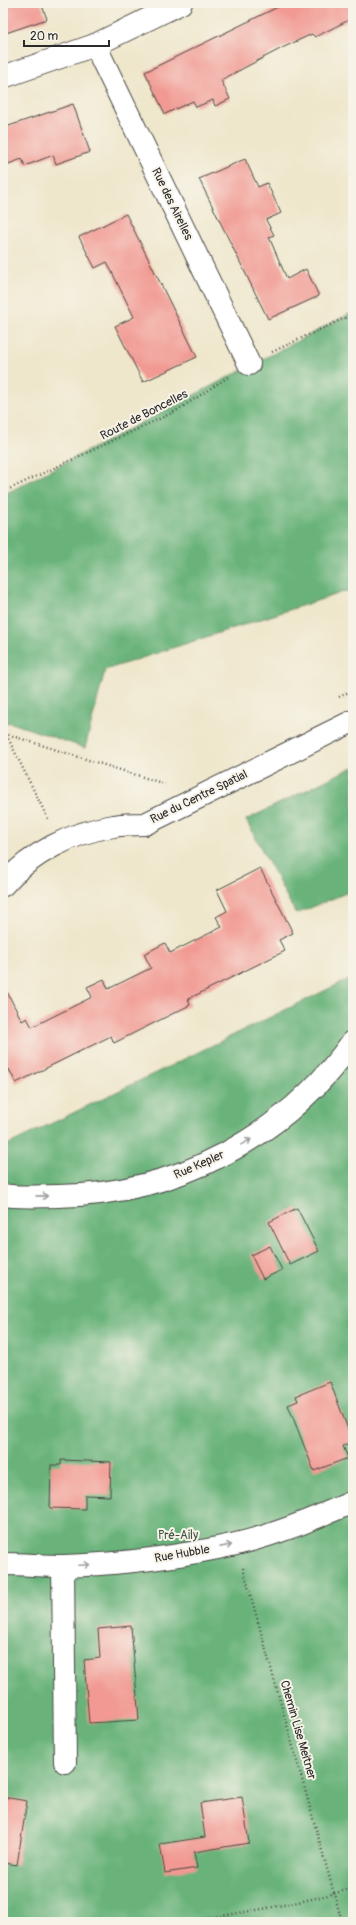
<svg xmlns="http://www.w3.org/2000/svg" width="356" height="1925" viewBox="0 0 356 1925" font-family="Pangolin,sans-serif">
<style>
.forest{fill:#69b37a;stroke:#4a6f52}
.building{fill:#f19992}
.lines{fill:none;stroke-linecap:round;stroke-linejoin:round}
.minor-casing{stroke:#484743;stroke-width:24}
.path{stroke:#484743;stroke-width:2.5;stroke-dasharray:1 3;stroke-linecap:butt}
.minor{stroke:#fff;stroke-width:22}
.oneway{stroke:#a0a0a0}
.labels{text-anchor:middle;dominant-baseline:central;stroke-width:4;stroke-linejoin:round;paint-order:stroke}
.street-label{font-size:12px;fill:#2b2b2b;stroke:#f7f3e8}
.park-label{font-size:12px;fill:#415444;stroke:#f7f3e8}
</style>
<rect width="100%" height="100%" fill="#f7f3e8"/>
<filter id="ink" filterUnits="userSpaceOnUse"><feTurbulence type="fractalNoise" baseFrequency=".025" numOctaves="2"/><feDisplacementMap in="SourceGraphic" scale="8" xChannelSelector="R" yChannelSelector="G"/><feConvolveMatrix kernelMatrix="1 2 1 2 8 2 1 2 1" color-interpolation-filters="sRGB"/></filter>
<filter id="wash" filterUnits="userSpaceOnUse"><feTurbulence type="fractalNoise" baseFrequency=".012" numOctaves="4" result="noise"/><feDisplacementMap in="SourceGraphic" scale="16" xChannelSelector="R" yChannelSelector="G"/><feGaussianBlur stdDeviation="0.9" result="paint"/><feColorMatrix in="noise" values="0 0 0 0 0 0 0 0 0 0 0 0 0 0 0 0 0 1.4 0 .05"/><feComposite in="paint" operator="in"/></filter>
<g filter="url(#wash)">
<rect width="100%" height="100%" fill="#efe7cc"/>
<g class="forest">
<polygon points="353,312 353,589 105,670 85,748 12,723 3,722 3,495"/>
<polygon points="353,767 353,890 296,914 246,820"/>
<polygon points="353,977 353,1922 3,1922 3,1147"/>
</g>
<g id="blocks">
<g class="building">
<polygon points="3,3 41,3 47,19 3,34"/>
<polygon points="286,3 353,3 353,18 315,37 312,34 282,48 221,80 230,99 215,106 213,100 196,107 193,101 165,114 145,72"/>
<polygon points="73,104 90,152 56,164 53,155 25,166 22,159 3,166 3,128"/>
<polygon points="245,159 258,187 267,183 281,213 266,220 274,235 269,237 287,279 306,269 319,296 268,319 199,179"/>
<polygon points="126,214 197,357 143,382 115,326 134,317 107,262 95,268 79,237"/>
<polygon points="260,868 293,933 279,940 285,951 188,999 190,1005 114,1043 111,1036 16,1083 9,1069 3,1072 3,994 7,992 22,1021 27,1018 32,1027 92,997 87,987 104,979 108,989 151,968 144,954 165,943 170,953 222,927 216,917 227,911 217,890"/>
<polygon points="297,1208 319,1251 290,1265 269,1222"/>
<polygon points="270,1246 282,1270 263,1279 251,1255"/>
<polygon points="330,1382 353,1442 343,1446 348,1458 314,1471 288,1405 298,1401 296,1396"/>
<polygon points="61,1460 111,1462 110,1496 85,1495 85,1509 50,1508 51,1465 61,1465"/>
<polygon points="131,1626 139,1720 89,1723 84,1660 100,1658 98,1629"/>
<polygon points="3,1797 27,1801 17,1865 3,1863"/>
<polygon points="242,1797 249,1843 194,1852 197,1868 165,1873 160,1844 205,1837 200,1803"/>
</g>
</g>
</g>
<g filter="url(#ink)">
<use href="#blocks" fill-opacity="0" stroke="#484743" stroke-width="1"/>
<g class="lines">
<defs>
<g id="minor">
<polyline points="95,45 249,364"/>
<polyline points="3,77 95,45 181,3"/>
<path d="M3,885C31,853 73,832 114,826C124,824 135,824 145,824L353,721"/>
<path d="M3,1195C20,1198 40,1196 58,1196C177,1194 284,1138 353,1041"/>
<path d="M3,1564C23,1564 44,1566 64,1566C122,1564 179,1557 236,1544C276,1535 315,1518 353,1502"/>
<polyline points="63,1566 65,1762"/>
</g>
</defs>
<use href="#minor" class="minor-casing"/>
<g class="path">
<polyline points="272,352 353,314"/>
<polyline points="3,492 176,411 228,377"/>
<polyline points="339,697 353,690"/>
<polyline points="3,728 48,819"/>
<polyline points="3,743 6,734 165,784"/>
<polyline points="243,1568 342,1922"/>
<path d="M181,1922C239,1913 297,1905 353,1888"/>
</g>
<use href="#minor" class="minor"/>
</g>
<defs><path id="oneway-shaft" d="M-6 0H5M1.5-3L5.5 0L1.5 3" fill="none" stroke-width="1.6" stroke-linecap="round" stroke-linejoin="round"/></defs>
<g class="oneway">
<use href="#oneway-shaft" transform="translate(246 1142) rotate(-29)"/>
<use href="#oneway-shaft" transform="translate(42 1196) rotate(1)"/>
<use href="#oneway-shaft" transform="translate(226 1546) rotate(-11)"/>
<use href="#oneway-shaft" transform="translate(84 1565) rotate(-3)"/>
</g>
</g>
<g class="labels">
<g class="street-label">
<text transform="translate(172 204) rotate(64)">Rue des Airelles</text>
<text transform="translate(144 415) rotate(-27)">Route de Boncelles</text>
<text transform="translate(199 797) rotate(-26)">Rue du Centre Spatial</text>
<text transform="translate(199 1165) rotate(-24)">Rue Kepler</text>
<text transform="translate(182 1554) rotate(-10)">Rue Hubble</text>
<text transform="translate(298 1730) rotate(74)">Chemin Lise Meitner</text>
</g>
<g class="park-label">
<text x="178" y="1535">Pré-Aily</text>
</g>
</g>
<rect width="356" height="1925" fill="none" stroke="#f7f3e8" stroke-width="16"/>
<path d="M24 40v6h85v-6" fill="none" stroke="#2b2b2b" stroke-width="2"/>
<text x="30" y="40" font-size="12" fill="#2b2b2b" stroke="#f7f3e8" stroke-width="3" paint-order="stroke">20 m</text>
</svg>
